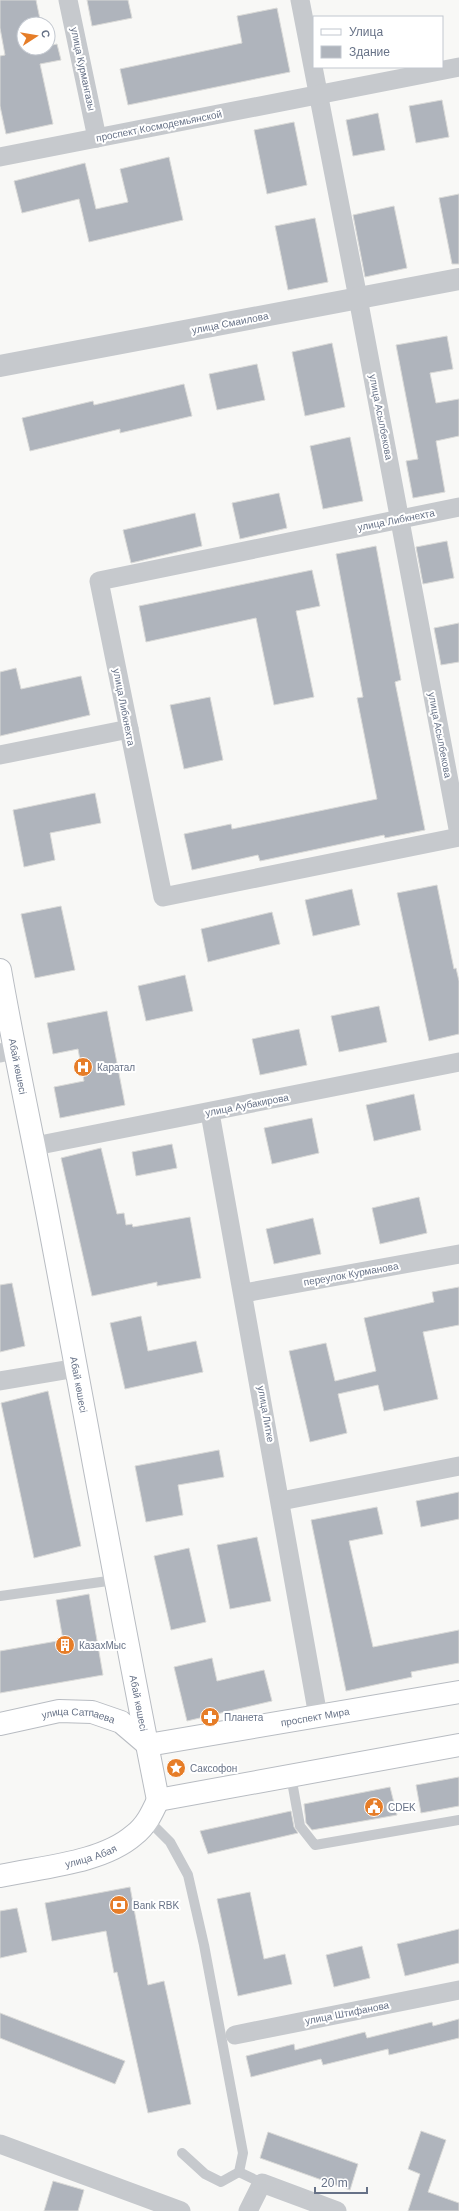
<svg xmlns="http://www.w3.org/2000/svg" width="459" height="2211" viewBox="0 0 459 2211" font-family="Helvetica,sans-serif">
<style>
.building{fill:#afb4bc;stroke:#dadad8}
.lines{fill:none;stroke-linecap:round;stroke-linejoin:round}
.secondary-casing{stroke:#b8bcc2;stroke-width:24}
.service{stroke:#c6c9cd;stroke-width:10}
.minor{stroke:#c6c9cd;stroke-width:19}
.tertiary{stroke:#c6c9cd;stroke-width:22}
.secondary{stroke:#fff;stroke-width:22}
.labels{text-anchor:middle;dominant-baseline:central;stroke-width:4;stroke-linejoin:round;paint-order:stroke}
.street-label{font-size:10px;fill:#677287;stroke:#fff}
.poi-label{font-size:10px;fill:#677287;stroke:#fff;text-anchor:start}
</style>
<rect width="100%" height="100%" fill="#f8f8f6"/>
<g class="building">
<polygon points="0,0 36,0 41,24 24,24 24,48 48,48 48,46 57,44 61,60 40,64 53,124 6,134 0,106 0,56 5,55 0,28"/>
<polygon points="87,0 128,0 132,18 92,26"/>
<polygon points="277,8 290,72 128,105 120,69 242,43 237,16"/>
<polygon points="442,100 449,137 416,143 409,106"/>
<polygon points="378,113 385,150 353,156 346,120"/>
<polygon points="294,122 307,185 267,194 254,130"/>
<polygon points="169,157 183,220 89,242 79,199 22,213 14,181 85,163 96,209 128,202 120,169"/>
<polygon points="459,194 459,264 452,264 439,198"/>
<polygon points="394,206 407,268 365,277 353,215"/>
<polygon points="315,218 328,282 288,290 275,226"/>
<polygon points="447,336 453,369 430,373 436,403 459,399 459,436 436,441 445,492 413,498 406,461 418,459 396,345"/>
<polygon points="332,343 345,407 305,416 292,352"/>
<polygon points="257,364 265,400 217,410 209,374"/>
<polygon points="184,384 192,416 120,433 120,429 30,451 22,418 93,401 94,405"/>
<polygon points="350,437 363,501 323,509 310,446"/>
<polygon points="279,493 287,528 240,539 232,503"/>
<polygon points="195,513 202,546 131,563 123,530"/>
<polygon points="447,541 454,578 423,584 416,547"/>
<polygon points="376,546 401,680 395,682 425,830 385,838 384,835 260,861 258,855 192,870 184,834 231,824 232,829 377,799 357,698 363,697 336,554"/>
<polygon points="312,570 320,606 296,611 314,697 274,705 256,618 146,642 139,606"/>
<polygon points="459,623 459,662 441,665 434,628"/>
<polygon points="16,668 21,689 81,676 90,715 0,736 0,672"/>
<polygon points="210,697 223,760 184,769 170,705"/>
<polygon points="95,793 101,823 50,833 55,860 24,867 13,810"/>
<polygon points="437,885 454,969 456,968 459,981 459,1034 429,1041 397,893"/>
<polygon points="352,889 360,925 313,936 305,900"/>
<polygon points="61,906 75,970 35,978 21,914"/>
<polygon points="272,912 280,944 208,962 201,929"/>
<polygon points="185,975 193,1011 146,1021 138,986"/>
<polygon points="379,1006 387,1042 339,1052 331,1016"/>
<polygon points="107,1011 125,1105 60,1118 54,1087 84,1081 78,1049 53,1054 47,1023"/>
<polygon points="299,1029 307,1065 260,1075 252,1039"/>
<polygon points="414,1094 421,1130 374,1141 366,1105"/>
<polygon points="312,1118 319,1153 272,1164 264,1128"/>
<polygon points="172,1144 177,1168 136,1176 132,1152"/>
<polygon points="101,1148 117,1214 124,1213 126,1225 132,1224 133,1227 190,1217 201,1278 157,1286 157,1282 92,1296 61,1158"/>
<polygon points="419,1197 427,1233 380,1244 372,1208"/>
<polygon points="313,1218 321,1254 274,1264 266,1229"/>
<polygon points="12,1283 25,1346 0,1352 0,1285"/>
<polygon points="459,1287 459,1325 423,1332 438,1399 384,1411 378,1385 338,1394 347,1433 310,1442 289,1351 326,1343 335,1381 376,1371 364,1318 434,1302 432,1292"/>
<polygon points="141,1316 148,1351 196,1341 203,1372 125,1389 110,1323"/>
<polygon points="48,1391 81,1546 34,1558 1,1403"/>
<polygon points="219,1450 224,1477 178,1485 183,1515 146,1522 135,1466"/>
<polygon points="459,1492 459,1519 421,1527 416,1501"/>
<polygon points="377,1507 383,1534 349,1541 373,1647 459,1630 459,1663 411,1672 412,1677 346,1691 311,1520"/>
<polygon points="257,1537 271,1601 230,1609 217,1545"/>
<polygon points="189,1548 206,1622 171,1630 154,1556"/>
<polygon points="89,1594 103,1675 0,1693 0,1651 63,1640 56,1600"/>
<polygon points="212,1658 217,1681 264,1670 272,1701 187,1721 174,1667"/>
<polygon points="459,1777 459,1806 421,1813 416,1785"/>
<polygon points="390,1787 397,1815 312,1830 306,1823 304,1804"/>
<polygon points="291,1811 294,1827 298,1833 208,1854 200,1831"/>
<polygon points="130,1887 148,1985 164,1981 191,2104 148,2113 117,1972 114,1973 106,1931 52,1941 45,1903"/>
<polygon points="250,1892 264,1959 285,1954 292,1984 238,1996 217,1899"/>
<polygon points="17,1908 27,1952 0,1958 0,1911"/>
<polygon points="459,1929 459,1963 405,1976 397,1944"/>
<polygon points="362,1946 370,1978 334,1987 326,1955"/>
<polygon points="0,2013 125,2061 115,2084 0,2038"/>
<polygon points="459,2019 459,2038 389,2055 388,2049 323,2065 321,2059 251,2077 246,2056 294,2044 295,2050 365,2032 367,2038 432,2022 433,2026"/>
<polygon points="421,2131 446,2140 428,2192 459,2203 459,2211 408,2211 420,2174 408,2169"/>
<polygon points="268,2132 358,2164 350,2190 260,2158"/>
<polygon points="53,2181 84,2190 78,2211 44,2211"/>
</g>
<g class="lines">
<defs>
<g id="secondary">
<path id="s1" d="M0,970C15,1056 34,1142 50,1228C86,1419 120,1610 158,1800"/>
<path id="s2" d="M0,1724L59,1711L92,1712L121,1722L148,1745L459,1692"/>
<polyline points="158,1800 459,1745"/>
<path id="s3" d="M0,1876C41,1867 102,1863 134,1835C146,1826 152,1813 158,1800"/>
</g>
</defs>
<use href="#secondary" class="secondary-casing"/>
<g class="service">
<polyline points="0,1596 115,1580"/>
<polyline points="291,1776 300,1826 315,1845 459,1820"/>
<polyline points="148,1820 170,1842 188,1875 204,1945 243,2153 239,2172 221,2182 205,2174 182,2153"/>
<polyline points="239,2172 262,2183"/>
</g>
<g class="minor">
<polyline points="68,0 97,138"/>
<polyline points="300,0 358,298 459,834"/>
<polyline points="0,157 459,67"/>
<polyline points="459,507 99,581 163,897 459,837"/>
<polyline points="0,755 129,729"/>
<polyline points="0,1053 14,1050"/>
<polyline points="210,1113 318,1716"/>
<polyline points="35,1146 459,1062"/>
<polyline points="244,1293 459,1254"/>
<polyline points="0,1381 77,1368"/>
<polyline points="281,1501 459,1466"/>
<polyline points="235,2035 459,1990"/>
<polyline points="0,2144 181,2211"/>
<polyline points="248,2211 262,2183 337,2211"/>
</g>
<polyline class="tertiary" points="0,366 459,279"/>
<use href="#secondary" class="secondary"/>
</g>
<defs>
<symbol id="hospital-disc" viewBox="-11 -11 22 22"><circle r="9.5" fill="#e67d28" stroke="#fff"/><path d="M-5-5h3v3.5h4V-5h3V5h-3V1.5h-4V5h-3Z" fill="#fff"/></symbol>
<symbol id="building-disc" viewBox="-11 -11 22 22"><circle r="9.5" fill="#e67d28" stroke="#fff"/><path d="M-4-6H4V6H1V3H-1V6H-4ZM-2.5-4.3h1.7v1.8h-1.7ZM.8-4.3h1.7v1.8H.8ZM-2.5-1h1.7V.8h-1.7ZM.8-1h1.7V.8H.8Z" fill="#fff"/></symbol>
<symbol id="pharmacy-disc" viewBox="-11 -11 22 22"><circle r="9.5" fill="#e67d28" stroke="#fff"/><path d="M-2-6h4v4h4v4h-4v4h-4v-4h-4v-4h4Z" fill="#fff"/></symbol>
<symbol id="sight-disc" viewBox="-11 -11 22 22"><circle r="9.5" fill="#e67d28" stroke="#fff"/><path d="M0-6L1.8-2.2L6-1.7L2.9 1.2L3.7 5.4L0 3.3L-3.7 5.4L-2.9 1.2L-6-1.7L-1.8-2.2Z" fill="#fff"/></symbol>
<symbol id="civic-disc" viewBox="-11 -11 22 22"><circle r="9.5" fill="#e67d28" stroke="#fff"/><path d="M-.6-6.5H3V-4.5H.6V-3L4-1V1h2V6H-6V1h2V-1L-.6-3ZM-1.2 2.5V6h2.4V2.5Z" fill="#fff"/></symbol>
<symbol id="bank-disc" viewBox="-11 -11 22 22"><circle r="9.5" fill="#e67d28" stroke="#fff"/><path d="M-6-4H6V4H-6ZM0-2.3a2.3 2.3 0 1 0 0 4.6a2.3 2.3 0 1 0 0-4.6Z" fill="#fff"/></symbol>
</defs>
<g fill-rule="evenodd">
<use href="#hospital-disc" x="72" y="1056" width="22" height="22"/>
<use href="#building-disc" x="54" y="1634" width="22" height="22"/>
<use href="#pharmacy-disc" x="199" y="1706" width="22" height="22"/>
<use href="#sight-disc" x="165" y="1757" width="22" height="22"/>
<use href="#civic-disc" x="363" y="1796" width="22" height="22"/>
<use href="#bank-disc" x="108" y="1894" width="22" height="22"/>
</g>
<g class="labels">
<g class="street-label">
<text transform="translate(83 69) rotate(78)">улица Курмангазы</text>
<text transform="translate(159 126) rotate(-11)">проспект Космодемьянской</text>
<text transform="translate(230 323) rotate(-11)">улица Смаилова</text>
<text transform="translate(381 417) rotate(79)">улица Асылбекова</text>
<text transform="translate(396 520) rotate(-11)">улица Либкнехта</text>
<text transform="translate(124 707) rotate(79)">улица Либкнехта</text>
<text transform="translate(440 735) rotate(79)">улица Асылбекова</text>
<text stroke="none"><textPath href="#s1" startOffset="98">Абай көшесі</textPath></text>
<text transform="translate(247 1105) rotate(-11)">улица Аубакирова</text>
<text transform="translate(351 1274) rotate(-10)">переулок Курманова</text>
<text stroke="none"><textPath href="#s1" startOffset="422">Абай көшесі</textPath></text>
<text transform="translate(266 1414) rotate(80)">улица Литке</text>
<text stroke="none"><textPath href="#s1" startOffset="746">Абай көшесі</textPath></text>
<text stroke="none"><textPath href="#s2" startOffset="329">проспект Мира</textPath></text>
<text stroke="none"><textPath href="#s2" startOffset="80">улица Сатпаева</textPath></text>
<text stroke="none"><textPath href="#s3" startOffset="93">улица Абая</textPath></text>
<text transform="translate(347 2013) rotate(-11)">улица Штифанова</text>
</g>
<g class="poi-label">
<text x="97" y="1067">Каратал</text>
<text x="79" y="1645">КазахМыс</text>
<text x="224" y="1717">Планета</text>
<text x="190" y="1768">Саксофон</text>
<text x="388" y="1807">CDEK</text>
<text x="133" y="1905">Bank RBK</text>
</g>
</g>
<rect x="313" y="16" width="130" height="52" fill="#ffffff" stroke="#c2c7cf"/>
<rect x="321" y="29" width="20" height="6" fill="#ffffff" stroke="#c2c7cf"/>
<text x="349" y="36" font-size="12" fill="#677287">Улица</text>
<rect x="321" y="46" width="20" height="12" fill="#afb4bc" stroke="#c2c7cf"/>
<text x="349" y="56" font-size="12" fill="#677287">Здание</text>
<g transform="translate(36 36) rotate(78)"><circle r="19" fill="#ffffff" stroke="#c2c7cf"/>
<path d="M0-3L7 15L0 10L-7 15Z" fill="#e67d28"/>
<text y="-6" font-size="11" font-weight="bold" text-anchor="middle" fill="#677287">С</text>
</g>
<path d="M315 2187v6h52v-6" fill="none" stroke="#677287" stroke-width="2"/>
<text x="321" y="2187" font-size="12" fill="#677287" stroke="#ffffff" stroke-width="3" paint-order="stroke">20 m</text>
</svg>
